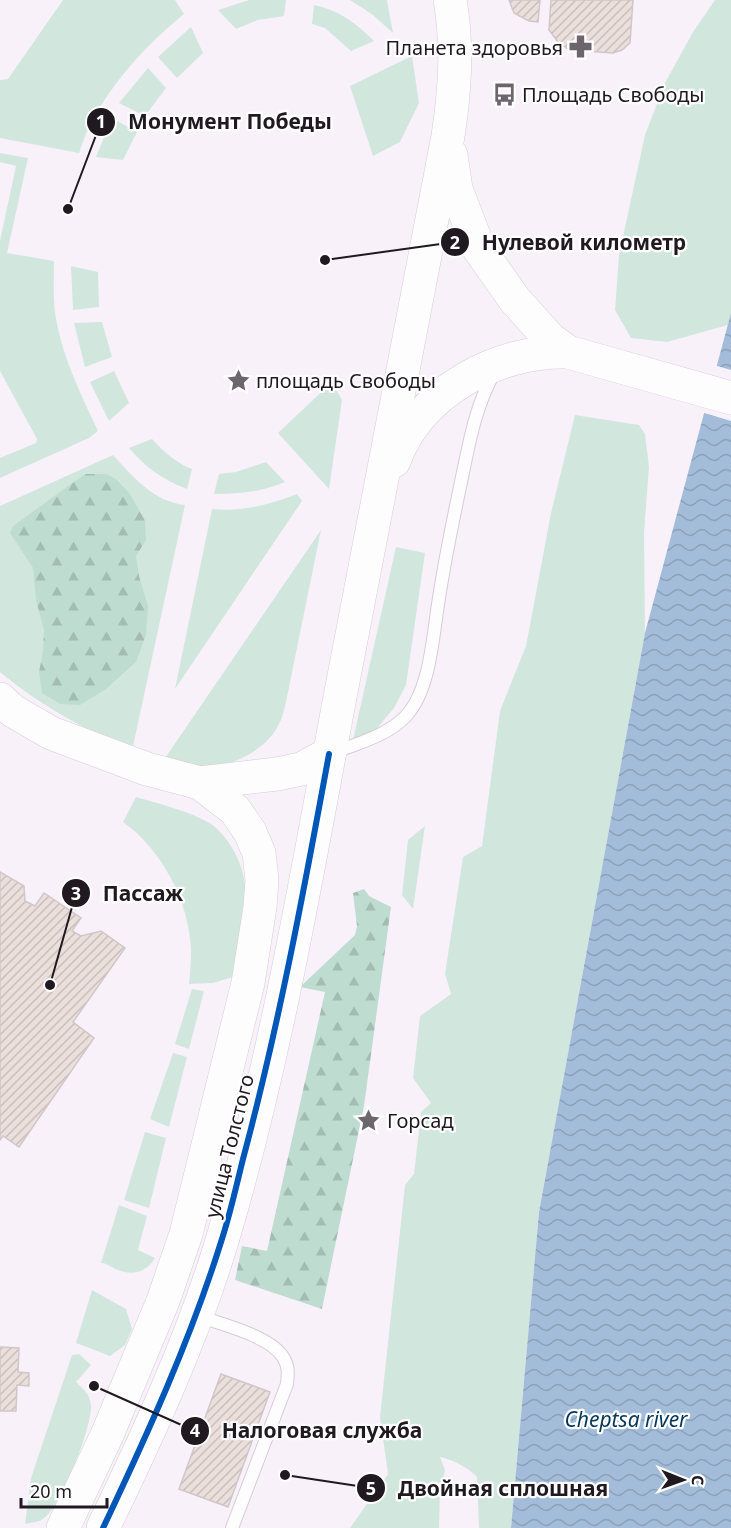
<svg xmlns="http://www.w3.org/2000/svg" width="731" height="1528" viewBox="0 0 731 1528" font-family="'Noto Sans',sans-serif">
<style>
.green{fill:#d1e7de}
.forest{fill:url(#forest-firs)}
.water{fill:url(#water-waves)}
.pier{fill:#f9f1fa}
.building{fill:url(#building-hatch);stroke:#cfc7c8;stroke-width:1.5}
.lines{fill:none;stroke-linecap:round;stroke-linejoin:round}
.lane-casing{stroke:#d4cdd5;stroke-width:14}
.secondary-casing{stroke:#d4cdd5;stroke-width:34}
.lane{stroke:#fefdfe;stroke-width:12}
.secondary{stroke:#fefdfe;stroke-width:33}
.cycleway-casing{stroke:#fff;stroke-width:10}
.cycleway{stroke:#0057b8;stroke-width:6}
.labels{text-anchor:middle;dominant-baseline:central;stroke-width:4.5;stroke-linejoin:round;paint-order:stroke}
.poi-label{font-size:20px;fill:#201920;stroke:#fff;text-anchor:start}
.street-label{font-size:20px;fill:#201920;stroke:#fff}
.water-label{font-size:21px;font-style:italic;fill:#03385c;stroke:#fff}
.leader{fill:none;stroke:#201920;stroke-width:2}
.callout-dot{fill:#201920;stroke:#fff;stroke-width:2}
.mark-label{font-size:18px;text-anchor:middle;font-weight:bold;fill:#fff}
.callout-label{font-size:21px;text-anchor:middle;font-weight:bold;fill:#201920;stroke:#fff;stroke-width:4.5;stroke-linejoin:round;paint-order:stroke}
</style>
<defs>
<pattern id="forest-firs" width="22" height="20" patternUnits="userSpaceOnUse" patternTransform="scale(1.5)"><rect width="22" height="20" fill="#bfdcd1"/><path d="M5 1l3.5 6h-7zM16 11l3.5 6h-7z" fill="#a4bcb3"/></pattern>
<pattern id="water-waves" width="16" height="10" patternUnits="userSpaceOnUse" patternTransform="scale(1.5)"><rect width="16" height="10" fill="#a2bcd9"/><path d="M0 5q4-4 8 0t8 0" fill="none" stroke="#8ba1ba"/></pattern>
<pattern id="building-hatch" width="6" height="6" patternUnits="userSpaceOnUse" patternTransform="scale(1.5)"><rect width="6" height="6" fill="#ebdfdc"/><path d="M-1 1l2-2M0 6l6-6M5 7l2-2" fill="none" stroke="#c9bfbc"/></pattern>
</defs>
<rect width="100%" height="100%" fill="#f9f1fa"/>
<g class="green">
<path d="M63,0H175L184,14C140,50 96,99 79,153L0,138V80L8,79Z"/>
<polygon points="249,0 286,0 284,16 258,20 236,29 218,10"/>
<polygon points="350,0 387,0 393,33 373,15"/>
<polygon points="715,0 731,0 731,313 728,325 667,342 631,338 615,310 619,255 645,135 665,83 693,32"/>
<path d="M314,5C339,10 356,23 374,41L351,51L325,28L312,24Z"/>
<polygon points="191,27 203,53 177,78 158,57"/>
<polygon points="412,56 419,103 400,142 373,156 350,86"/>
<polygon points="148,68 166,88 145,116 119,103"/>
<polygon points="112,118 137,132 123,160 96,157"/>
<path d="M0,153L28,158L7,253L54,261C54,278 53,296 55,312C61,355 80,392 98,431L89,438L0,478V458L36,443L37,439L0,371V241L16,166L0,162Z"/>
<polygon points="71,266 98,272 99,307 73,310"/>
<polygon points="102,322 112,357 85,367 74,323"/>
<polygon points="114,371 129,403 109,421 90,382"/>
<polygon points="332,382 342,400 329,489 278,433"/>
<path d="M575,415L639,425L645,434L649,467L644,532L645,633L539,1212L511,1528H479L477,1477C466,1466 455,1461 440,1457L445,1470L440,1493L439,1528H350L388,1474L380,1417L405,1185L414,1174L421,1112L431,1103L413,1078L420,1016L451,994L445,974L463,857L482,846L500,711L526,646L551,513Z"/>
<path d="M152,439C163,451 176,463 192,469L187,489C163,480 145,467 129,448Z"/>
<path d="M113,455C132,476 154,502 185,505L132,751C85,729 39,705 0,672V506Z"/>
<path d="M266,462L285,482C262,492 239,494 214,494L219,474L236,472Z"/>
<path d="M297,494L302,501L175,689L212,509C242,512 269,505 297,494Z"/>
<path d="M321,530L286,702C284,709 283,717 279,724C269,746 242,761 219,766C202,770 181,764 163,761Z"/>
<polygon points="396,547 425,553 406,685 394,708 378,727 369,735 353,740"/>
<path d="M136,797C157,803 200,814 215,827C234,844 245,869 246,894L233,977L213,983L189,984C190,973 191,962 191,951C190,904 162,849 123,822Z"/>
<polygon points="425,826 413,909 402,895 408,840"/>
<polygon points="192,989 204,991 189,1049 175,1044"/>
<polygon points="173,1053 187,1057 169,1127 150,1119"/>
<polygon points="145,1132 166,1138 149,1208 124,1200"/>
<path d="M119,1205L147,1216L138,1250L155,1258C147,1272 133,1276 118,1270C112,1268 107,1263 101,1263Z"/>
<polygon points="92,1290 126,1309 132,1329 125,1345 110,1356 76,1343"/>
<path d="M79,1354L91,1365L76,1382C83,1389 90,1394 91,1405C93,1425 60,1509 43,1519C39,1522 30,1523 25,1524L31,1478L72,1355Z"/>
</g>
<g class="forest">
<polygon points="85,474 106,474 116,479 130,494 145,520 146,540 136,556 139,576 148,606 146,635 136,662 106,689 80,705 60,704 42,693 39,672 43,651 44,630 36,600 33,568 10,533 13,526"/>
<polygon points="364,889 369,896 391,907 364,1106 322,1309 235,1280 242,1246 267,1251 325,992 300,987 355,935 357,926 353,893"/>
</g>
<polygon class="water" points="731,313 731,1528 511,1528 539,1212 645,633"/>
<polygon class="pier" points="714,365 731,370 731,421 701,412"/>
<g class="building">
<polygon points="509,0 540,0 538,22 529,21 514,13"/>
<polygon points="551,0 633,0 630,43 622,50 613,53 569,50 558,42 549,30"/>
<polygon points="0,872 24,886 25,901 35,906 44,893 81,918 72,931 81,936 101,931 125,948 73,1022 94,1038 19,1147 3,1136 0,1140"/>
<polygon points="0,1347 19,1348 18,1372 29,1373 29,1386 17,1385 16,1411 0,1411"/>
<polygon points="221,1374 270,1392 228,1507 179,1489"/>
</g>
<g class="lines">
<defs>
<g id="lane">
<path d="M333,753C358,743 387,736 406,716C431,689 433,633 439,598C445,559 453,520 461,482C469,444 475,407 494,373"/>
<path d="M198,1316C221,1324 270,1336 283,1357C289,1366 288,1374 287,1384L232,1528"/>
</g>
<g id="secondary">
<polyline points="451,155 456,189 479,249 515,300 551,340 568,352"/>
<path d="M394,461C419,392 497,350 568,352L731,398"/>
<polyline points="0,699 13,711 51,733 147,769 200,783 235,810 250,832 259,853 262,880 260,907 248,983 186,1234 163,1301 107,1435 63,1528"/>
<polyline points="200,783 277,774 301,769 329,754"/>
<path d="M103,1528C148,1435 192,1340 222,1241C275,1063 306,879 340,697C376,510 412,323 448,136C455,90 458,46 450,0"/>
</g>
</defs>
<use href="#lane" class="lane-casing"/>
<use href="#secondary" class="secondary-casing"/>
<use href="#lane" class="lane"/>
<use href="#secondary" class="secondary"/>
<defs>
<path id="cycleway" d="M103,1528C147,1435 190,1341 221,1242C230,1215 236,1187 243,1159C279,1025 304,890 329,754"/>
</defs>
<use href="#cycleway" class="cycleway-casing"/>
<use href="#cycleway" class="cycleway"/>
</g>
<defs>
<symbol id="pharmacy-bare" viewBox="-9 -9 18 18"><path d="M-2-6h4v4h4v4h-4v4h-4v-4h-4v-4h4Z" fill="#6c656c" stroke="#fff" stroke-width="2.5" paint-order="stroke"/></symbol>
<symbol id="bus-bare" viewBox="-9 -9 18 18"><path d="M-5-6H5V4H4V6H2V4H-2V6H-4V4H-5ZM-3.5-4V0h7V-4ZM-3.5 1.2v1.5H-2V1.2ZM2 1.2v1.5H3.5V1.2Z" fill="#6c656c" stroke="#fff" stroke-width="2.5" paint-order="stroke"/></symbol>
<symbol id="sight-bare" viewBox="-9 -9 18 18"><path d="M0-6L1.8-2.2L6-1.7L2.9 1.2L3.7 5.4L0 3.3L-3.7 5.4L-2.9 1.2L-6-1.7L-1.8-2.2Z" fill="#6c656c" stroke="#fff" stroke-width="2.5" paint-order="stroke"/></symbol>
</defs>
<g fill-rule="evenodd">
<use href="#pharmacy-bare" x="564" y="30" width="33" height="33"/>
<use href="#bus-bare" x="488" y="78" width="33" height="33"/>
<use href="#sight-bare" x="222" y="364" width="33" height="33"/>
<use href="#sight-bare" x="352" y="1104" width="33" height="33"/>
</g>
<g class="labels">
<g class="poi-label">
<text x="563" y="47" text-anchor="end">Планета здоровья</text>
<text x="522" y="94">Площадь Свободы</text>
<text x="256" y="380">площадь Свободы</text>
<text x="387" y="1120">Горсад</text>
</g>
<g class="street-label">
<text transform="translate(229 1146) rotate(-76)">улица Толстого</text>
</g>
<g class="water-label">
<text x="626" y="1419">Cheptsa river</text>
</g>
</g>
<path class="leader" d="M68 209L101 122M325 260L455 242M50 985L76 893M94 1386L195 1431M285 1475L371 1488"/>
<g class="callout-dot">
<circle cx="68" cy="209" r="6"/>
<circle cx="325" cy="260" r="6"/>
<circle cx="50" cy="985" r="6"/>
<circle cx="94" cy="1386" r="6"/>
<circle cx="285" cy="1475" r="6"/>
<circle cx="101" cy="122" r="15"/>
<circle cx="455" cy="242" r="15"/>
<circle cx="76" cy="893" r="15"/>
<circle cx="195" cy="1431" r="15"/>
<circle cx="371" cy="1488" r="15"/>
</g>
<g class="mark-label">
<text x="101" y="128">1</text>
<text x="455" y="249">2</text>
<text x="76" y="900">3</text>
<text x="195" y="1437">4</text>
<text x="371" y="1495">5</text>
</g>
<g class="callout-label">
<text x="230" y="129">Монумент Победы</text>
<text x="584" y="250">Нулевой километр</text>
<text x="143" y="901">Пассаж</text>
<text x="322" y="1438">Налоговая служба</text>
<text x="503" y="1496">Двойная сплошная</text>
</g>
<g transform="translate(683 1480) rotate(91)" stroke="#ffffff" stroke-width="4.5" paint-order="stroke">
<path d="M0-4.5L10 22L0 15L-10 22Z" fill="#201920"/>
<text y="-9" font-size="16" font-weight="bold" text-anchor="middle" fill="#201920">С</text>
</g>
<path d="M21 1498v9h86v-9" fill="none" stroke="#201920" stroke-width="3"/>
<text x="30" y="1498" font-size="18" fill="#201920" stroke="#ffffff" stroke-width="4.5" paint-order="stroke">20 m</text>
</svg>
